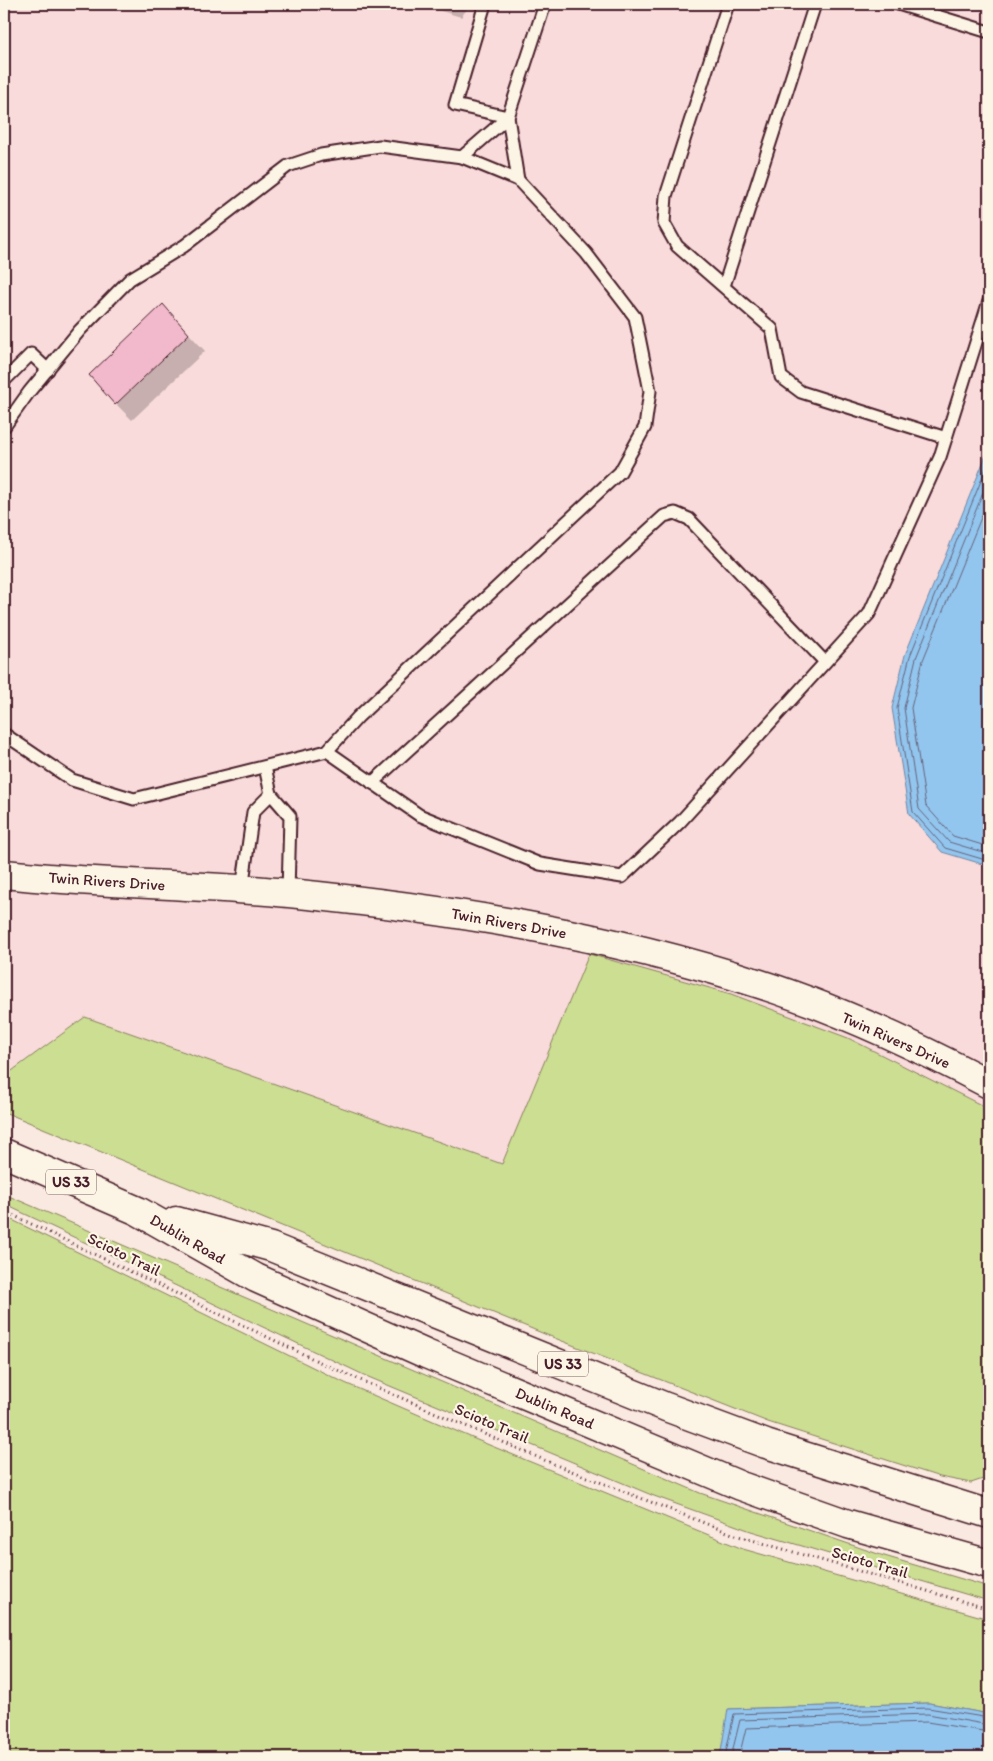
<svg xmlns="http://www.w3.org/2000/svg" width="993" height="1761" viewBox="0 0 993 1761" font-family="Itim,sans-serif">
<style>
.built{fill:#f8dbda}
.green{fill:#cbde92;stroke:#8a7e5e}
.water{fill:#92c6ef;stroke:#7583a1}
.shadow{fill:#0003}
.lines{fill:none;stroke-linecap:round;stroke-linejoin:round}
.shore{stroke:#676279;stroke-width:1}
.building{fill:#f2b9cc;stroke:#4a1f2b}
.lane-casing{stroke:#4a1f2b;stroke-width:15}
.secondary-casing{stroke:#4a1f2b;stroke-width:31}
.primary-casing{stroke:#4a1f2b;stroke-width:31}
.path{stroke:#4a1f2b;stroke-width:3;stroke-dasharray:1 4;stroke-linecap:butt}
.lane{stroke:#fcf5e5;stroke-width:11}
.secondary{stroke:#fcf5e5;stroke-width:28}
.primary{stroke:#fcf5e5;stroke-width:28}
.labels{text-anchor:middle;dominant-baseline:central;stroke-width:4.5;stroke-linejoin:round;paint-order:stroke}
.shield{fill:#fcf5e5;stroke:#7f5f63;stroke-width:1}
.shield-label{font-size:15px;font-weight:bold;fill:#4a1f2b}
.street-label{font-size:16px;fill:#4a1f2b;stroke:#fcf5e5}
</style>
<rect width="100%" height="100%" fill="#fae9e0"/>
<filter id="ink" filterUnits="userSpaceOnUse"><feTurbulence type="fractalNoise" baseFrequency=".02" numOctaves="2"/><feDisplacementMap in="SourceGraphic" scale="10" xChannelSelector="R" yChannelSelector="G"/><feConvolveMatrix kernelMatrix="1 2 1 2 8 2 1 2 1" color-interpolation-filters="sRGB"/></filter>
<g filter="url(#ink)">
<polygon class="built" points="4,4 989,4 989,448 905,655 892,708 942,852 989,866 989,1109 848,1038 589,954 502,1164 85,1017 9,1073 4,1071"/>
<g class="green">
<polygon points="589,954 731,994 848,1038 989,1109 989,1477 971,1483 940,1477 768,1422 547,1335 4,1112 4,1071 9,1073 85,1017 502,1164"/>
<polygon points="4,1194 700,1493 881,1555 989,1587 989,1601 751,1531 654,1496 366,1376 4,1204"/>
<polygon points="4,1216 345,1383 477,1440 743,1549 989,1619 989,1714 929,1703 729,1709 720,1757 4,1757"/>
</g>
<g class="water">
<polygon points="989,448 989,866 942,852 909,814 892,708 905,655"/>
<polygon points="929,1703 989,1714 989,1757 720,1757 728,1709"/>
</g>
<g class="shadow">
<polygon points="418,4 471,4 461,17"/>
<polygon points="163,306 205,351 132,420 116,404"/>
</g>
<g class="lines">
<g class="shore">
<polyline points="989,461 910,656 897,708 913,812 945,848 989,861"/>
<polyline points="989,478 916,658 904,708 919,809 949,842 989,854"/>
<polyline points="989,498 923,660 911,708 926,806 953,836 989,847"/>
<polyline points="725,1757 734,1714 928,1708 989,1718"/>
<polyline points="731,1757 740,1720 928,1714 989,1725"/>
<polyline points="739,1757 746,1728 927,1722 989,1732"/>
</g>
</g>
<polygon class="building" points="163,304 189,334 115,405 89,375"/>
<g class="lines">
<defs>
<g id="lane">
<polyline points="485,4 455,105 508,117 545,4"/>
<polyline points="728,4 666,196 664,223 677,246 772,329 781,377 801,392 946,438"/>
<polyline points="898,4 989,32"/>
<polyline points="462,157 508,117 518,180"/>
<polyline points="724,286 815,4"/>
<polyline points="4,381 31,354 48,370"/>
<polyline points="4,427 29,392 80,330 130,279 184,246 288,166 321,155 380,146 462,157 518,180 586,253 635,317 650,391 645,427 620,472 358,717 327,751"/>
<polyline points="4,734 72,780 134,799 327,751 419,815 540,864 622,877 680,822 869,614 940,457 989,301"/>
<polyline points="265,767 271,794"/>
<polyline points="372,783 664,516 675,513 689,519 825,662"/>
<polyline points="242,889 253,812 271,794 290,816 288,893"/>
</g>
<path id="secondary" d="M4,874C98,884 194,884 289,893C449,909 607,934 760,984C838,1009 917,1046 989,1084"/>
<g id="primary">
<polyline points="4,1153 138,1211 256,1278 426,1354 741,1486 848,1524 989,1564"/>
<polyline points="176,1221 271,1247 666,1407 766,1444 989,1514"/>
</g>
</defs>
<use href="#lane" class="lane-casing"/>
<use href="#secondary" class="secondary-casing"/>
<use href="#primary" class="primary-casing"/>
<polyline class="path" points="4,1211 328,1366 551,1463 735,1535 989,1609"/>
<use href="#lane" class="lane"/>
<use href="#secondary" class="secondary"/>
<use href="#primary" class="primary"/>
</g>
</g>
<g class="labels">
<g class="shield">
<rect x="46" y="1169.5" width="50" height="25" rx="4"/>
<rect x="538" y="1351.5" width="50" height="25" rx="4"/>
</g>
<g class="shield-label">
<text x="71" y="1182">US 33</text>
<text x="563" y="1364">US 33</text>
</g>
<g class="street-label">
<text transform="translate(107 881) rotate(4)">Twin Rivers Drive</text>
<text transform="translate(509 923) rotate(10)">Twin Rivers Drive</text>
<text transform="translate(896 1040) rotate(24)">Twin Rivers Drive</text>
<text transform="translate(188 1239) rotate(30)">Dublin Road</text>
<text transform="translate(124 1254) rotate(26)">Scioto Trail</text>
<text transform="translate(555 1408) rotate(23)">Dublin Road</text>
<text transform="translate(492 1423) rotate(23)">Scioto Trail</text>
<text transform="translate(870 1562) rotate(16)">Scioto Trail</text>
</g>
</g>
<rect width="993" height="1761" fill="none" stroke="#fcf5e5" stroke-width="20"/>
<rect x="10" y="10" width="973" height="1741" fill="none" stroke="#4a1f2b" stroke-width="2" filter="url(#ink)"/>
</svg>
